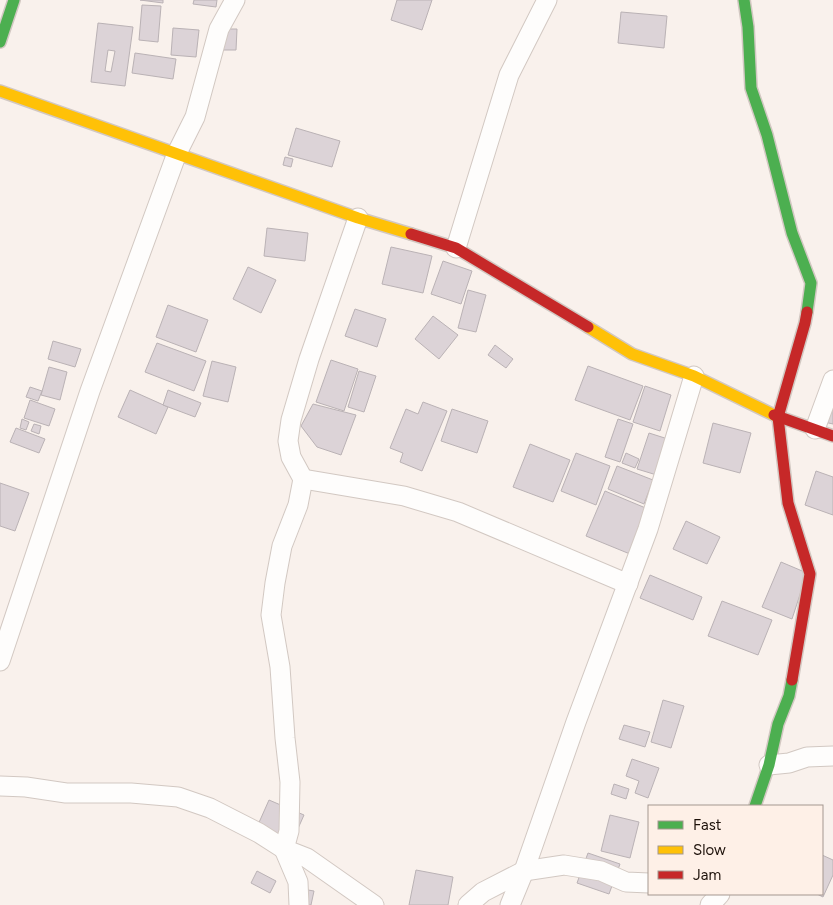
<svg xmlns="http://www.w3.org/2000/svg" width="833" height="905" viewBox="0 0 833 905" font-family="Figtree,sans-serif">
<style>
.building{fill:#dcd3d7;stroke:#bab2b5;fill-rule:evenodd}
.lines{fill:none;stroke-linecap:round;stroke-linejoin:round}
.street-casing{stroke:#d2c8c2;stroke-width:21}
.fast-casing{stroke:#d2c8c2;stroke-width:14}
.slow-casing{stroke:#d2c8c2;stroke-width:14}
.jam-casing{stroke:#d2c8c2;stroke-width:14}
.street{stroke:#fefdfc;stroke-width:19}
.fast{stroke:#4caf50;stroke-width:11}
.slow{stroke:#ffc107;stroke-width:11}
.jam{stroke:#c62828;stroke-width:11}
</style>
<rect width="100%" height="100%" fill="#f9f1ec"/>
<g class="building">
<polygon points="140,0 163,0 163,3"/>
<polygon points="194,0 217,0 216,7 193,4"/>
<polygon points="397,0 432,0 422,30 391,20"/>
<polygon points="142,5 161,6 158,42 139,40"/>
<polygon points="621,12 667,16 664,48 618,43"/>
<path d="M98,23L133,27L125,86L91,82ZM108,50L115,51L111,72L105,71Z"/>
<polygon points="173,28 199,30 196,57 171,55"/>
<polygon points="218,29 237,29 236,50 217,50"/>
<polygon points="135,53 176,59 173,79 132,73"/>
<polygon points="296,128 340,141 332,167 288,155"/>
<polygon points="285,157 293,159 291,167 283,165"/>
<polygon points="267,228 308,233 305,261 264,256"/>
<polygon points="391,247 432,256 423,293 382,284"/>
<polygon points="443,261 472,271 461,304 431,294"/>
<polygon points="248,267 276,280 261,313 233,299"/>
<polygon points="468,290 486,295 476,332 458,328"/>
<polygon points="168,305 208,320 196,352 156,337"/>
<polygon points="355,309 386,319 377,347 345,336"/>
<polygon points="433,316 458,335 439,359 415,339"/>
<polygon points="53,341 81,349 75,367 48,359"/>
<polygon points="157,343 206,361 194,391 145,372"/>
<polygon points="495,345 513,359 506,368 488,355"/>
<polygon points="331,360 358,369 344,411 316,402"/>
<polygon points="212,361 236,367 228,402 203,396"/>
<polygon points="588,366 643,386 630,420 575,400"/>
<polygon points="49,367 67,372 60,400 41,395"/>
<polygon points="359,371 376,376 364,412 348,407"/>
<polygon points="645,386 671,395 660,431 633,422"/>
<polygon points="30,387 42,391 38,401 26,397"/>
<polygon points="130,390 168,407 156,434 118,417"/>
<polygon points="168,390 201,403 195,417 163,405"/>
<polygon points="30,400 55,409 49,426 24,418"/>
<polygon points="423,402 447,411 422,471 400,462 403,453 390,448 406,409 418,414"/>
<polygon points="833,403 833,424 820,421"/>
<polygon points="313,404 356,415 341,455 317,447 301,426"/>
<polygon points="452,409 488,421 477,453 441,441"/>
<polygon points="22,419 29,422 26,430 20,428"/>
<polygon points="618,419 633,424 620,462 605,457"/>
<polygon points="713,423 751,433 740,473 703,463"/>
<polygon points="34,424 41,426 39,434 31,431"/>
<polygon points="16,428 45,439 39,453 10,442"/>
<polygon points="649,433 671,440 660,476 637,469"/>
<polygon points="530,444 570,460 553,502 513,487"/>
<polygon points="576,453 610,466 596,505 561,491"/>
<polygon points="626,453 639,459 635,468 622,463"/>
<polygon points="617,466 653,480 644,504 608,489"/>
<polygon points="816,471 833,477 833,515 805,505"/>
<polygon points="0,483 29,493 15,531 0,526"/>
<polygon points="605,491 648,509 630,554 586,536"/>
<polygon points="686,521 720,537 707,564 673,549"/>
<polygon points="781,562 807,573 792,619 762,607"/>
<polygon points="650,575 702,597 693,620 640,598"/>
<polygon points="722,601 772,620 758,655 708,636"/>
<polygon points="663,700 684,706 671,748 651,742"/>
<polygon points="624,725 650,732 645,747 619,739"/>
<polygon points="632,759 659,768 648,798 635,793 639,781 626,776"/>
<polygon points="614,784 629,789 626,799 611,794"/>
<polygon points="269,800 304,815 292,842 257,827"/>
<polygon points="610,815 639,822 630,858 601,851"/>
<polygon points="588,853 620,864 609,894 577,883"/>
<polygon points="822,855 833,860 833,875 823,897 817,894 822,894"/>
<polygon points="416,870 453,877 448,905 409,905"/>
<polygon points="257,871 276,881 270,893 251,883"/>
<polygon points="296,888 314,891 311,905 293,905"/>
</g>
<g class="lines">
<defs>
<g id="street">
<polyline points="456,248 509,75 547,0"/>
<polyline points="815,429 833,380"/>
<polyline points="303,479 404,496 458,512 628,584"/>
<polyline points="0,661 90,391 177,153 195,117 219,29 235,0"/>
<polyline points="769,765 789,763 807,757 833,756"/>
<polyline points="0,786 26,787 66,793 131,793 178,797 210,808 259,833 284,849 307,858 374,905"/>
<polyline points="299,905 298,882 284,849 289,831 290,782 285,738 280,667 271,615 275,583 282,546 298,505 303,479 291,457 288,441 291,420 309,359 358,218"/>
<polyline points="468,905 483,892 524,871 564,865 601,871 626,882 649,883"/>
<polyline points="510,905 524,871 576,722 648,529 694,376"/>
<polyline points="710,905 720,894"/>
</g>
<g id="fast">
<polyline points="744,0 748,27 751,88 767,135 792,233 811,283 807,312"/>
<polyline points="0,42 14,0"/>
<polyline points="755,806 769,765 778,724 789,696 792,680"/>
</g>
<g id="slow">
<polyline points="0,91 358,218 411,234"/>
<polyline points="588,327 632,354 694,376 774,415"/>
</g>
<g id="jam">
<polyline points="411,234 456,248 588,327"/>
<polyline points="774,415 833,436"/>
<polyline points="792,680 810,574 788,503 778,417 805,323 807,312"/>
</g>
</defs>
<use href="#street" class="street-casing"/>
<use href="#fast" class="fast-casing"/>
<use href="#slow" class="slow-casing"/>
<use href="#jam" class="jam-casing"/>
<use href="#street" class="street"/>
<use href="#fast" class="fast"/>
<use href="#slow" class="slow"/>
<use href="#jam" class="jam"/>
</g>
<rect x="648" y="805" width="175" height="90" fill="#fef0e7" stroke="#a4978f"/>
<rect x="658" y="821" width="25" height="8" fill="#4caf50" stroke="#a4978f"/>
<text x="693" y="830" font-size="15" fill="#1d110a">Fast</text>
<rect x="658" y="846" width="25" height="8" fill="#ffc107" stroke="#a4978f"/>
<text x="693" y="855" font-size="15" fill="#1d110a">Slow</text>
<rect x="658" y="871" width="25" height="8" fill="#c62828" stroke="#a4978f"/>
<text x="693" y="880" font-size="15" fill="#1d110a">Jam</text>
</svg>
